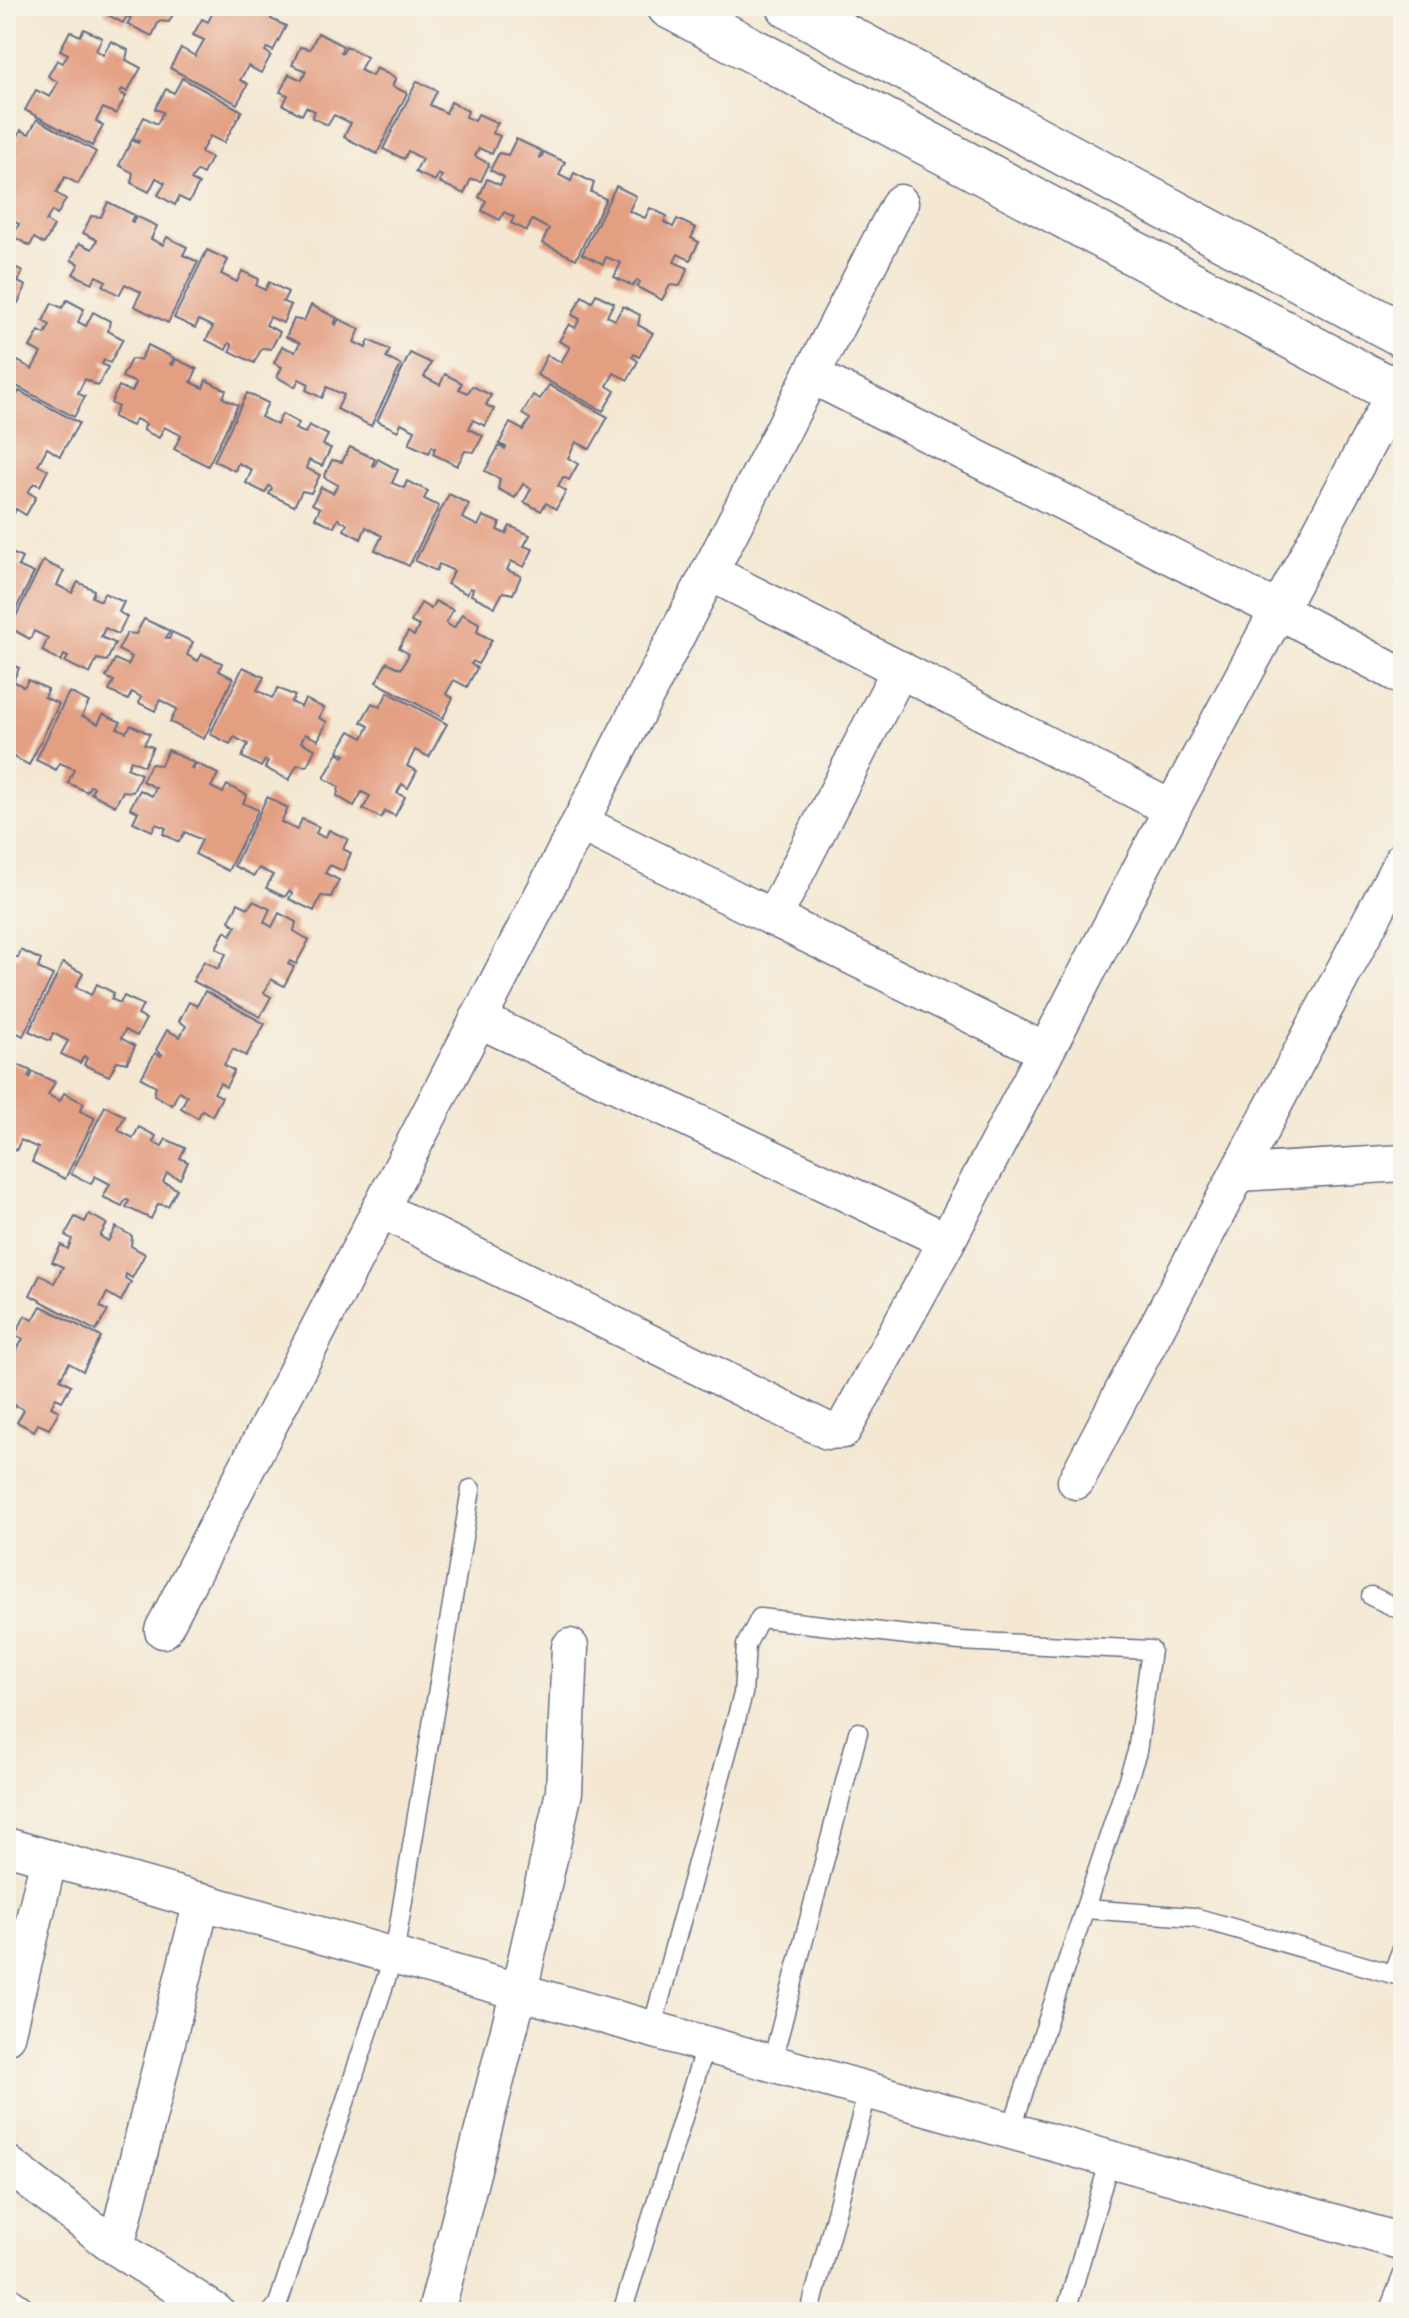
<svg xmlns="http://www.w3.org/2000/svg" width="1409" height="2318" viewBox="0 0 1409 2318" font-family="'Architects Daughter',sans-serif">
<style>
.building{fill:#e39f82}
.lines{fill:none;stroke-linecap:round;stroke-linejoin:round}
.service-casing{stroke:#677087;stroke-width:21}
.minor-casing{stroke:#677087;stroke-width:39}
.tertiary-casing{stroke:#677087;stroke-width:47}
.service{stroke:#fff;stroke-width:18}
.minor{stroke:#fff;stroke-width:36}
.tertiary{stroke:#fff;stroke-width:44}
</style>
<rect width="100%" height="100%" fill="#f7f3e8"/>
<filter id="ink" filterUnits="userSpaceOnUse"><feTurbulence type="fractalNoise" baseFrequency=".0125" numOctaves="2"/><feDisplacementMap in="SourceGraphic" scale="16" xChannelSelector="R" yChannelSelector="G"/><feConvolveMatrix kernelMatrix="1 2 1 2 8 2 1 2 1" color-interpolation-filters="sRGB"/></filter>
<filter id="wash" filterUnits="userSpaceOnUse"><feTurbulence type="fractalNoise" baseFrequency=".006" numOctaves="4" result="noise"/><feDisplacementMap in="SourceGraphic" scale="32" xChannelSelector="R" yChannelSelector="G"/><feGaussianBlur stdDeviation="1.8" result="paint"/><feColorMatrix in="noise" values="0 0 0 0 0 0 0 0 0 0 0 0 0 0 0 0 0 1.4 0 .05"/><feComposite in="paint" operator="in"/></filter>
<g filter="url(#wash)">
<rect width="100%" height="100%" fill="#f4e8d3"/>
<g id="blocks">
<g class="building">
<polygon points="108,6 177,6 169,22 159,21 152,36 127,24 131,18 127,16 123,23 104,13"/>
<polygon points="207,6 242,6 240,9 249,14 253,6 268,6 273,9 271,19 286,26 273,51 267,48 265,51 271,55 261,73 248,66 240,80 248,84 237,104 170,68 181,48 195,56 204,40 193,35 202,19 208,22 213,12 205,9"/>
<polygon points="84,29 102,38 96,50 103,55 111,41 128,50 126,60 141,68 127,92 122,89 120,93 126,96 116,114 103,108 96,121 103,126 92,146 25,110 36,90 50,97 58,82 48,76 57,60 63,63 68,54 60,50 70,31 80,36"/>
<polygon points="318,33 343,46 341,52 343,53 346,46 367,57 360,70 372,76 376,68 396,78 392,86 407,93 377,154 344,137 351,123 334,115 328,125 312,118 315,111 306,107 302,115 283,105 288,95 280,92 289,74 302,80 306,71 292,65 300,47 310,49"/>
<polygon points="182,78 242,111 224,143 210,136 201,152 211,158 203,174 197,171 191,180 199,184 189,202 179,197 175,205 158,195 165,183 156,178 149,192 131,183 133,173 119,165 132,140 138,143 139,141 133,138 144,117 157,124 163,112 155,109 166,89 174,93"/>
<polygon points="417,81 437,91 430,105 446,113 451,102 468,111 466,117 475,121 478,114 498,123 492,133 500,136 492,154 479,148 475,156 489,164 481,181 471,179 464,194 439,182 442,176 438,174 435,181 415,172 422,159 408,151 404,159 383,149"/>
<polygon points="37,119 96,152 78,184 65,177 56,193 66,199 57,215 52,211 46,221 54,226 44,244 34,238 30,246 13,236 19,224 11,220 6,229 6,162 12,165 18,154 11,150 21,130 29,134"/>
<polygon points="516,139 542,151 539,157 541,158 544,152 565,162 559,175 571,181 574,173 594,183 591,192 606,199 576,259 542,243 549,229 532,220 527,231 511,223 514,217 504,212 500,220 482,211 486,201 479,197 487,179 500,185 504,177 490,170 499,153 508,155"/>
<polygon points="616,186 636,196 629,211 645,218 650,208 667,216 664,222 673,227 677,219 696,228 691,238 699,242 690,260 678,254 674,262 688,268 680,286 670,285 662,300 637,287 640,282 637,280 633,286 614,277 621,263 606,257 603,264 582,254"/>
<polygon points="108,202 134,215 131,221 133,222 136,216 157,226 151,239 163,245 167,237 187,247 183,255 198,262 168,323 134,306 141,292 125,284 119,295 103,286 106,281 96,276 92,283 73,274 79,264 71,260 79,243 92,249 97,240 83,233 91,216 101,217"/>
<polygon points="207,250 228,260 221,274 237,282 242,271 259,279 256,285 265,290 269,282 288,292 283,302 291,305 283,323 270,317 266,325 280,332 271,349 262,348 254,363 230,351 232,345 229,343 226,350 206,340 213,327 199,320 195,328 174,318"/>
<polygon points="6,263 23,271 18,282 26,286 18,303 6,298"/>
<polygon points="596,294 614,303 607,316 615,320 623,306 640,315 638,325 653,333 639,357 634,354 632,357 638,361 628,380 614,373 607,386 615,391 603,411 537,375 547,355 561,362 570,347 559,341 569,324 575,328 580,319 572,315 582,296 592,302"/>
<polygon points="67,300 84,309 78,322 86,326 93,312 110,321 108,331 123,339 110,363 104,360 102,364 108,367 98,386 85,379 78,393 85,397 74,417 7,381 18,361 32,369 41,353 30,347 39,331 45,334 50,325 43,321 52,303 62,308"/>
<polygon points="311,305 337,318 334,324 336,325 339,319 360,329 354,342 366,348 369,340 390,350 386,358 401,365 371,426 337,409 344,395 327,387 322,398 306,390 309,384 299,379 295,387 277,377 282,367 274,363 282,346 295,352 300,343 286,337 294,319 304,321"/>
<polygon points="6,308 15,312 6,331"/>
<polygon points="148,345 174,358 170,364 173,365 176,359 197,369 191,382 203,388 206,380 226,390 223,398 238,405 208,466 174,449 181,435 164,427 159,438 143,430 146,424 136,419 132,426 113,417 118,407 111,403 119,386 132,392 136,383 122,377 131,359 140,360"/>
<polygon points="410,353 431,363 424,377 440,385 445,374 462,383 459,389 468,393 472,386 491,395 486,405 494,409 485,426 473,420 469,429 483,436 474,452 465,451 457,466 433,454 435,448 432,446 429,453 409,444 415,430 401,423 398,431 377,421"/>
<polygon points="549,385 608,417 590,449 576,442 568,458 578,464 569,480 563,477 558,486 566,491 556,509 546,503 541,511 524,502 531,489 523,484 515,498 498,489 500,479 485,471 499,446 505,449 506,447 499,444 510,423 523,430 530,419 522,414 533,395 540,399"/>
<polygon points="19,391 79,423 60,456 47,448 38,465 48,470 40,486 34,483 28,492 36,497 26,515 16,509 12,518 6,514 6,403 11,405"/>
<polygon points="247,393 268,403 261,417 277,425 282,414 299,423 295,429 305,433 309,425 328,435 323,445 331,448 322,466 309,460 306,468 320,475 311,493 302,491 294,506 269,494 272,488 269,486 265,493 246,483 252,470 238,463 235,471 214,461"/>
<polygon points="350,447 375,459 372,465 374,466 378,459 398,470 392,483 404,488 407,481 428,491 424,499 439,506 409,566 375,550 382,536 366,527 361,539 344,530 347,524 338,519 334,527 315,518 320,508 312,504 321,487 333,493 338,485 324,477 332,460 342,462"/>
<polygon points="449,494 469,504 462,518 478,526 483,516 500,523 497,530 506,534 510,526 530,535 524,546 533,549 524,567 511,561 507,570 521,576 513,594 503,592 495,607 471,595 473,589 470,588 467,594 447,584 454,571 439,564 436,571 415,561"/>
<polygon points="6,550 22,558 18,566 34,573 6,629"/>
<polygon points="43,561 64,571 57,585 72,593 78,582 94,590 92,597 101,601 104,593 124,602 119,612 127,617 118,634 105,628 101,637 115,643 107,661 97,659 90,674 65,662 68,657 64,655 61,661 42,651 48,638 34,631 30,639 10,628"/>
<polygon points="435,601 453,610 446,623 454,628 462,614 479,623 477,632 492,640 478,664 473,661 471,664 477,668 467,687 454,680 446,694 453,698 443,718 376,682 387,662 401,669 409,654 399,648 408,632 414,636 419,626 411,622 421,603 431,609"/>
<polygon points="144,619 170,631 166,638 169,639 172,632 193,642 187,655 198,661 202,654 222,663 219,671 233,678 204,739 170,722 177,709 160,700 155,711 139,703 141,697 132,692 128,700 109,691 114,681 106,677 115,659 128,665 132,657 118,650 127,633 136,634"/>
<polygon points="6,662 19,668 13,681 24,687 28,680 48,689 44,697 59,704 29,765 6,753"/>
<polygon points="243,667 264,677 257,690 272,698 278,688 295,696 291,702 301,707 305,699 324,708 319,718 327,722 318,740 305,734 301,742 315,749 307,766 297,765 289,780 265,768 268,761 265,760 261,767 242,757 248,744 234,737 230,744 210,734"/>
<polygon points="69,692 89,702 82,716 98,724 103,714 121,722 117,728 126,732 131,725 150,734 144,744 153,747 144,766 131,760 127,768 141,774 133,792 123,791 115,806 91,793 94,787 90,786 87,792 68,783 74,769 60,763 56,770 36,760"/>
<polygon points="388,692 447,724 429,757 415,750 407,766 417,771 408,788 402,784 397,793 405,797 395,816 385,811 381,818 363,809 370,796 362,792 354,806 337,796 339,787 324,778 338,753 343,757 345,755 338,751 350,731 363,738 369,726 361,722 372,703 380,707"/>
<polygon points="168,750 194,763 191,768 193,770 196,763 218,774 211,787 223,793 227,785 247,795 243,803 258,810 228,871 195,854 202,840 185,832 179,842 163,834 166,828 156,824 152,831 133,822 138,812 130,808 140,790 152,796 156,788 142,781 151,764 161,765"/>
<polygon points="267,797 288,808 281,822 297,830 302,819 319,827 316,833 325,838 329,830 348,839 343,849 351,853 343,871 330,865 325,873 339,880 331,897 321,896 314,911 289,899 292,893 289,891 285,897 266,888 273,875 259,868 254,876 234,866"/>
<polygon points="253,901 270,909 264,922 272,927 279,913 296,922 294,931 309,940 296,964 290,961 288,964 294,967 284,986 271,979 264,993 271,997 260,1017 193,981 204,961 218,969 226,954 216,948 225,931 231,935 236,926 229,921 238,903 248,908"/>
<polygon points="21,950 41,960 38,968 53,975 23,1036 6,1027 6,952 18,958"/>
<polygon points="63,963 83,973 76,987 91,995 97,984 114,993 111,999 120,1003 124,996 143,1005 138,1015 146,1019 137,1036 125,1030 121,1038 135,1046 127,1063 117,1061 109,1076 84,1065 87,1058 84,1056 80,1063 61,1054 68,1041 53,1033 50,1041 29,1031"/>
<polygon points="205,991 265,1024 246,1056 233,1049 224,1065 234,1071 226,1087 220,1083 214,1093 222,1097 212,1116 202,1110 198,1118 181,1108 187,1096 179,1091 172,1105 154,1095 156,1086 141,1078 155,1053 161,1056 162,1054 156,1050 167,1030 180,1037 186,1026 179,1021 189,1002 197,1006"/>
<polygon points="6,1059 31,1071 28,1077 30,1078 33,1072 55,1082 48,1095 60,1101 64,1093 84,1103 80,1111 95,1118 65,1179 32,1162 38,1148 21,1140 16,1151 6,1146"/>
<polygon points="105,1106 125,1116 118,1130 133,1138 139,1127 156,1136 153,1142 162,1146 166,1139 185,1148 180,1158 188,1162 180,1179 167,1173 163,1182 177,1189 168,1206 158,1204 151,1219 126,1207 129,1201 126,1199 122,1206 103,1197 110,1184 95,1176 91,1184 71,1174"/>
<polygon points="89,1214 107,1224 100,1236 108,1241 116,1227 132,1236 131,1246 145,1254 132,1278 126,1274 125,1278 131,1282 121,1301 107,1293 100,1307 108,1311 96,1331 30,1295 40,1275 54,1283 63,1267 52,1262 61,1245 68,1249 72,1239 65,1235 75,1217 85,1222"/>
<polygon points="41,1306 101,1337 83,1371 69,1363 60,1379 71,1385 62,1401 56,1398 51,1407 59,1411 49,1429 38,1424 34,1431 17,1422 24,1410 15,1405 6,1422 6,1346 16,1351 23,1339 15,1335 25,1316 33,1320"/>
</g>
</g>
</g>
<g filter="url(#ink)">
<use href="#blocks" fill-opacity="0" stroke="#677087" stroke-width="2"/>
<g class="lines">
<defs>
<g id="service">
<polyline points="1371,1596 1403,1611"/>
<polyline points="1085,1909 1194,1917 1403,1977"/>
<polyline points="1392,1974 1403,1946"/>
<polyline points="652,2028 743,1694 746,1645 760,1618 960,1641 1151,1650 1137,1752 1011,2130"/>
<polyline points="772,2062 858,1732"/>
<polyline points="272,2312 278,2304 394,1955 471,1489"/>
<polyline points="622,2312 706,2044"/>
<polyline points="810,2312 868,2090"/>
<polyline points="1066,2312 1110,2159"/>
<polyline points="1388,2312 1403,2274"/>
</g>
<g id="minor">
<polyline points="811,375 1278,610 1403,677"/>
<polyline points="709,572 1172,809"/>
<polyline points="580,823 1045,1051"/>
<polyline points="773,918 900,669"/>
<polyline points="478,1019 947,1241"/>
<polyline points="1239,1173 1403,1163"/>
<polyline points="380,1209 828,1431 843,1430 947,1241 1172,809 1403,377"/>
<polyline points="1076,1481 1403,859"/>
<polyline points="163,1630 900,203"/>
<polyline points="6,1846 1403,2242"/>
<polyline points="6,2036 49,1858"/>
<polyline points="6,2163 116,2247 216,2312"/>
<polyline points="116,2247 202,1901"/>
<polyline points="6,2304 17,2312"/>
<polyline points="436,2312 519,1991 564,1792 570,1647"/>
</g>
<g id="tertiary">
<polyline points="669,6 1403,396"/>
<polyline points="789,6 1403,335"/>
</g>
</defs>
<use href="#service" class="service-casing"/>
<use href="#minor" class="minor-casing"/>
<use href="#tertiary" class="tertiary-casing"/>
<use href="#service" class="service"/>
<use href="#minor" class="minor"/>
<use href="#tertiary" class="tertiary"/>
</g>
</g>
<rect width="1409" height="2318" fill="none" stroke="#f7f3e8" stroke-width="32"/>
</svg>
